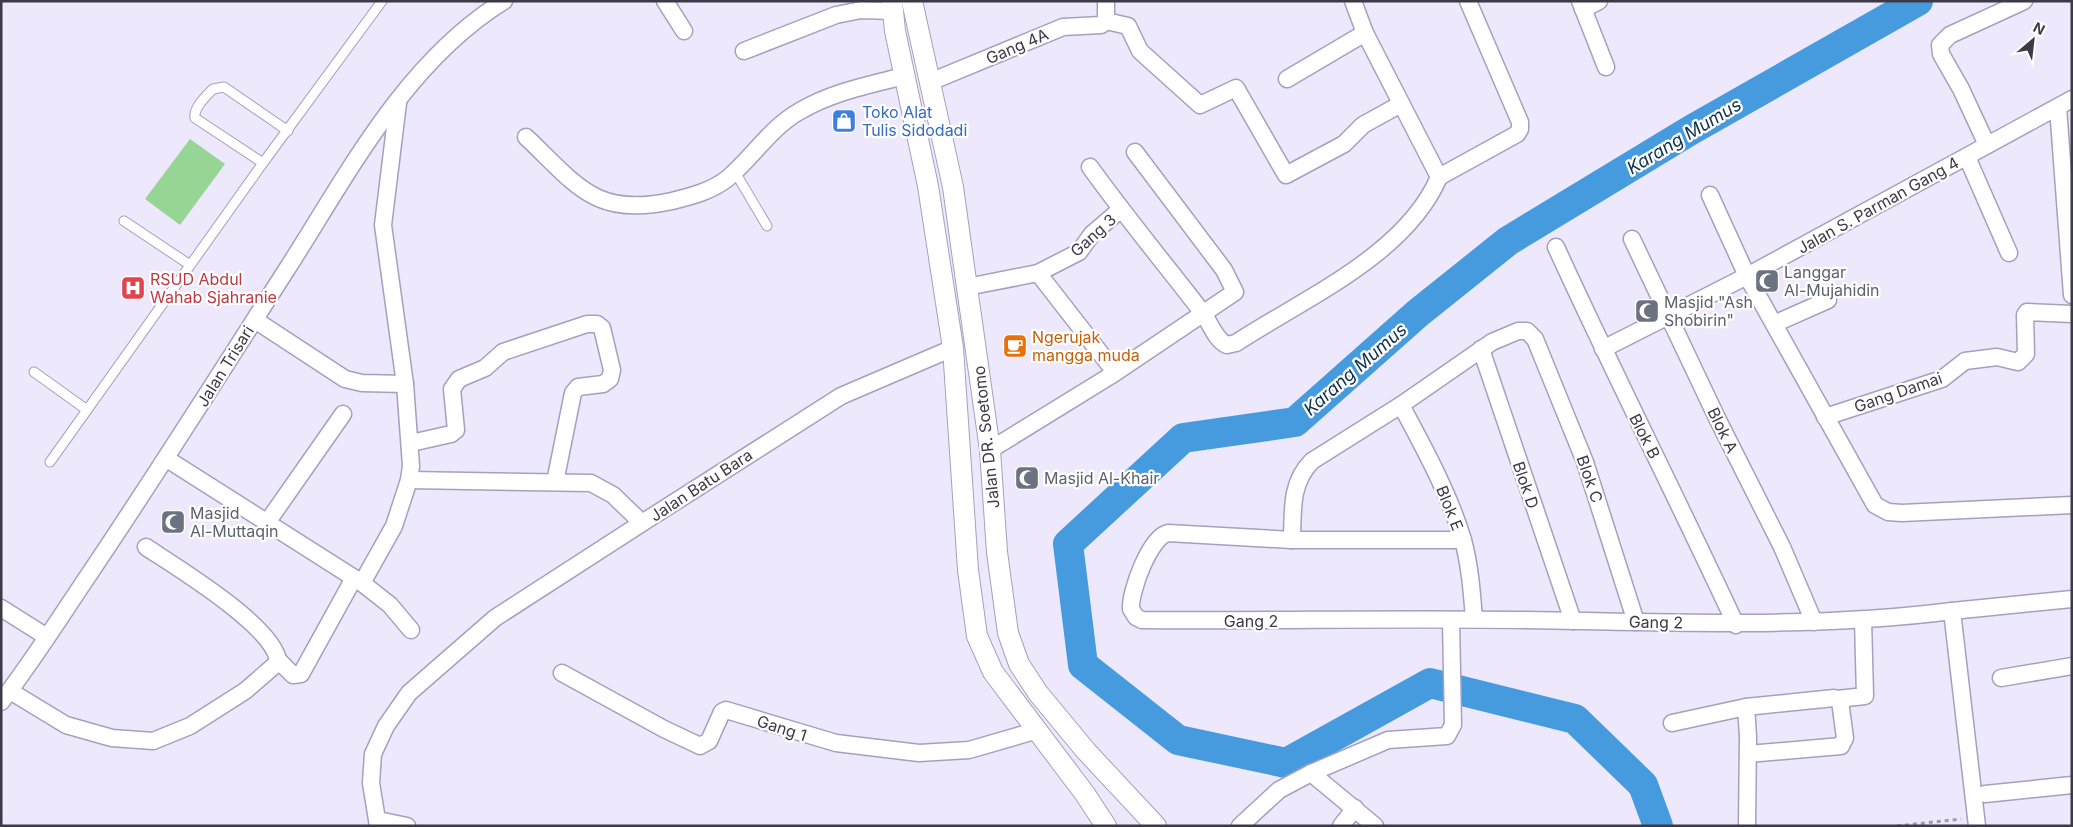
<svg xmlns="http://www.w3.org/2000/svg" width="2073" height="827" viewBox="0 0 2073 827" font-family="Inter,sans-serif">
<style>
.green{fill:#96d593}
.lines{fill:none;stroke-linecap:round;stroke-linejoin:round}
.river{stroke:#469bde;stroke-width:30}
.service-casing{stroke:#a79fbe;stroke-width:11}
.minor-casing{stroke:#a79fbe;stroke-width:19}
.tertiary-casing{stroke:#a79fbe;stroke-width:22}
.path{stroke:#9f9aab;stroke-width:3;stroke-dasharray:4 4;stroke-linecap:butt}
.service{stroke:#fff;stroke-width:9}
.minor{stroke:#fff;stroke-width:16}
.tertiary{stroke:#fff;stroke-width:20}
.labels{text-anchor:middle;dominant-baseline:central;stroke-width:4.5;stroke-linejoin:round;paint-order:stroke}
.street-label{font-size:16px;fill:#3d3946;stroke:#fff}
.shop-label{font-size:16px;fill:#366cbe;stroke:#fff;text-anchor:start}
.worship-label{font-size:16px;fill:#5b616d;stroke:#fff;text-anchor:start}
.health-label{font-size:16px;fill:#be3a42;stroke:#fff;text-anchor:start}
.food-label{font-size:16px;fill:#c56008;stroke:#fff;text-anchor:start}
.water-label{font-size:18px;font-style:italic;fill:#0d314c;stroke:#fff}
</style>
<rect width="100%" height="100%" fill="#ede8fc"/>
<polygon class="green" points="190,139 225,164 180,225 145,199"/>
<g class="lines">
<polyline class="river" points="1658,826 1643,785 1575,719 1430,683 1286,763 1178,740 1083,665 1068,544 1183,438 1295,422 1418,313 1508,241 1691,130 1918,1"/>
<defs>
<g id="service">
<path d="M263,163L195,118C193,108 206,96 213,89L224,87L288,131"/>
<polyline points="735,172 767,226"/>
<polyline points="124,221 190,265"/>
<polyline points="34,372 87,410"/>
<polyline points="50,462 263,163 382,1"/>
</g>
<g id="minor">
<polyline points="665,1 684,31"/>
<polyline points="1580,1 1606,67"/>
<polyline points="1583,9 1599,1"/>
<polyline points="1106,21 1128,26 1140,51 1200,105 1236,88 1286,175 1344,144 1363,125 1401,104"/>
<polyline points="1106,21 1106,1"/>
<polyline points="744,51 836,15 861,10 893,11"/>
<polyline points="1287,79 1365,33 1353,1"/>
<polyline points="930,82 1063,27 1101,25 1106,21"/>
<polyline points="2058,107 2072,295"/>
<path d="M526,137C577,185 595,218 672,201C692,196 712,191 728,178C753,157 771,127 800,111C832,92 869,85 904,76"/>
<polyline points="1987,145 1961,89 1941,54 1940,45 1950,35 2024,1"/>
<polyline points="1967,157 2009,253"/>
<path d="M1090,167C1126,217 1165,264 1202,312C1210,322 1215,340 1227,345L1236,343C1303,299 1406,255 1439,177L1365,33"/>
<polyline points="1439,177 1517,134 1520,129 1520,122 1468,1"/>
<polyline points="1710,195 1747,276 1875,505 1888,512 1902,513 2072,505"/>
<polyline points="1632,239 1717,418 1782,547 1814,622"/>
<path d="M1556,247C1614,374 1677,498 1736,625"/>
<polyline points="1038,273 1115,372"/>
<polyline points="967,287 1038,273 1079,252 1092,234 1120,210"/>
<polyline points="255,320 345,379 362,383 405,384"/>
<polyline points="1774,324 1828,300"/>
<polyline points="1481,349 1573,621"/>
<polyline points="1603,349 1747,276 2072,99"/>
<path d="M1401,405C1424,448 1449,493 1463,540C1470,566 1472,593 1474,619"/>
<polyline points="1825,417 1942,379 1965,361 1997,357 2018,362 2026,354 2025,315 2027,312 2072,314"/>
<polyline points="411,443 451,434 456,430 452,389 459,379 485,368 503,352 587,324 597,324 602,328 612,370 610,379 603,384 578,387 573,393 555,482"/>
<polyline points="990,450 1110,376 1235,292 1224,270 1135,152"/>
<polyline points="167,459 362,583 390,605 411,630"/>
<polyline points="409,480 591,483 613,495 642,523 841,396 953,348"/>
<polyline points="266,524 343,414"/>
<path d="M1292,540C1293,511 1290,483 1312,461L1401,405L1492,342L1518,331H1527L1535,339L1585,462L1636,622"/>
<path d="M1463,540H1292L1168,533C1150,537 1130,591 1131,609L1136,617L1142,620C1270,621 1397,618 1525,620C1668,622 1810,629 1952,611L1977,826"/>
<polyline points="362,583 394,526 409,480 411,466 405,384 383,225 398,103"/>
<polyline points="1,608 47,637"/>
<polyline points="1952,611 2072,599"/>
<polyline points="278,660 293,675 301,674 354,578"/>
<polyline points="562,673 664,729 700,746 709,741 722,712 726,710 836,743 919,753 969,750 1038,730"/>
<polyline points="2001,678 2072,666"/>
<path d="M10,691L66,725L112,738L153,741L190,726L245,691L275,665L278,660C272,625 176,567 146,547"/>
<polyline points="1837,699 1865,696 1863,620"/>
<path d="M1,702C32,662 59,619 88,576C156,475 221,372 287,269C348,174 405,62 504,1"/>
<polyline points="1746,707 1748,736 1747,826"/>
<polyline points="1672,723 1746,707 1834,698 1840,701 1845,738 1841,746 1748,754"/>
<polyline points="1311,773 1388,740 1447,736 1453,725 1451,620"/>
<polyline points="1985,794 2072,785"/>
<polyline points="378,820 407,826"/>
<polyline points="378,826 371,783 373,754 386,726 409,693 495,618 642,523"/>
<polyline points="1240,826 1279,790 1311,773 1375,826"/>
<polyline points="1341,826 1355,808"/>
</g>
<g id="tertiary">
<polyline points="892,1 895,31 928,186 953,348 968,570 977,636 993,672 1085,794 1106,826"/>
<polyline points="912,1 953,187 961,245 990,450 997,552 1008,633 1019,664 1038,693 1086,751 1156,826"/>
</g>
</defs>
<use href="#service" class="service-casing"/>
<use href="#minor" class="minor-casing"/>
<use href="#tertiary" class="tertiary-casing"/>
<polyline class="path" points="1897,826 1961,819"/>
<use href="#service" class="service"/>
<use href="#minor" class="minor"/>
<use href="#tertiary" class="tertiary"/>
</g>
<defs>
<symbol id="shop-square" viewBox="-11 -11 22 22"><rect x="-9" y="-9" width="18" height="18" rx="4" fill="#3f7fe0" stroke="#fff"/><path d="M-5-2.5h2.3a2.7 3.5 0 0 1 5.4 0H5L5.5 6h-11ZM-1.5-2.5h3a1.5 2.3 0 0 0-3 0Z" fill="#fff"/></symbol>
<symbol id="mosque-square" viewBox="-11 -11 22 22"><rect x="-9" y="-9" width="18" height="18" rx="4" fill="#6b7280" stroke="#fff"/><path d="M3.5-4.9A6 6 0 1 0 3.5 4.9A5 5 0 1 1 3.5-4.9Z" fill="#fff"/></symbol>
<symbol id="hospital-square" viewBox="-11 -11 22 22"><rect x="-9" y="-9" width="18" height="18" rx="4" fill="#e0444e" stroke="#fff"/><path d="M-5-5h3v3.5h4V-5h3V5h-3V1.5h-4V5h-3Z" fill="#fff"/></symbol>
<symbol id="cafe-square" viewBox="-11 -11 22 22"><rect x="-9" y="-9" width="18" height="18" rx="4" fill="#e8710a" stroke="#fff"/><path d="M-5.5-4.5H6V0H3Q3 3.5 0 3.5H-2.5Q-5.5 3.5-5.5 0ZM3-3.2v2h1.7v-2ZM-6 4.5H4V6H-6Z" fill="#fff"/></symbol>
</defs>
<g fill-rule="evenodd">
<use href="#shop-square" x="830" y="107" width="28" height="28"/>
<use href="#mosque-square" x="1753" y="267" width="28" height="28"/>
<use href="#hospital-square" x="119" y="274" width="28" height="28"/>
<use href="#mosque-square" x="1633" y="297" width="28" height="28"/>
<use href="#cafe-square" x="1001" y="332" width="28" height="28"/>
<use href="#mosque-square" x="1013" y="464" width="28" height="28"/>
<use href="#mosque-square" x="159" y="508" width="28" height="28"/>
</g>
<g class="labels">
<g class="street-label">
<text transform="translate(1017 46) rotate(-23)">Gang 4A</text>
<text transform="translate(1878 205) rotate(-29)">Jalan S. Parman Gang 4</text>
<text transform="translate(1093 235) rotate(-42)">Gang 3</text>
<text transform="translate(225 366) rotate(-58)">Jalan Trisari</text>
<text transform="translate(1898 392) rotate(-19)">Gang Damai</text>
<text transform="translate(1723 430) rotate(64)">Blok A</text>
<text transform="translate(1645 436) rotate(63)">Blok B</text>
<text transform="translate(986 437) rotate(-96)">Jalan DR. Soetomo</text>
<text transform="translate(1590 479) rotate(71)">Blok C</text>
<text transform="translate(701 485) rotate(-33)">Jalan Batu Bara</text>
<text transform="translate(1526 485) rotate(71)">Blok D</text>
<text transform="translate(1450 508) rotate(68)">Blok E</text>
<text x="1251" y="621">Gang 2</text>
<text transform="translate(1656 622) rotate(1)">Gang 2</text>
<text transform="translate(782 728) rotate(18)">Gang 1</text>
</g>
<g class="shop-label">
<text x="862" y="112">Toko Alat<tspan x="862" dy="18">Tulis Sidodadi</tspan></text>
</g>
<g class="worship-label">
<text x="1784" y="272">Langgar<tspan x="1784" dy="18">Al-Mujahidin</tspan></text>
<text x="1664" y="302">Masjid "Ash<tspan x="1664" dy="18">Shobirin"</tspan></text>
<text x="1044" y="478">Masjid Al-Khair</text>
<text x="190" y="513">Masjid<tspan x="190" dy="18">Al-Muttaqin</tspan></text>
</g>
<g class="health-label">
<text x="150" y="279">RSUD Abdul<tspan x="150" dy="18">Wahab Sjahranie</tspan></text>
</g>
<g class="food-label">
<text x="1032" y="337">Ngerujak<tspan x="1032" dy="18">mangga muda</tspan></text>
</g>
<g class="water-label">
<text transform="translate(1684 136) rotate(-31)">Karang Mumus</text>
<text transform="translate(1355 369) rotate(-41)">Karang Mumus</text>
</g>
</g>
<rect width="2073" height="827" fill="none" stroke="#3d3946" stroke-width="5"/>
<g transform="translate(2033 40) rotate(28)" stroke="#ffffff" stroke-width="4" paint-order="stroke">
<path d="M0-4L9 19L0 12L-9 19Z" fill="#3d3946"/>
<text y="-8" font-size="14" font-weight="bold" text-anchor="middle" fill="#3d3946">N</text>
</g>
</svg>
